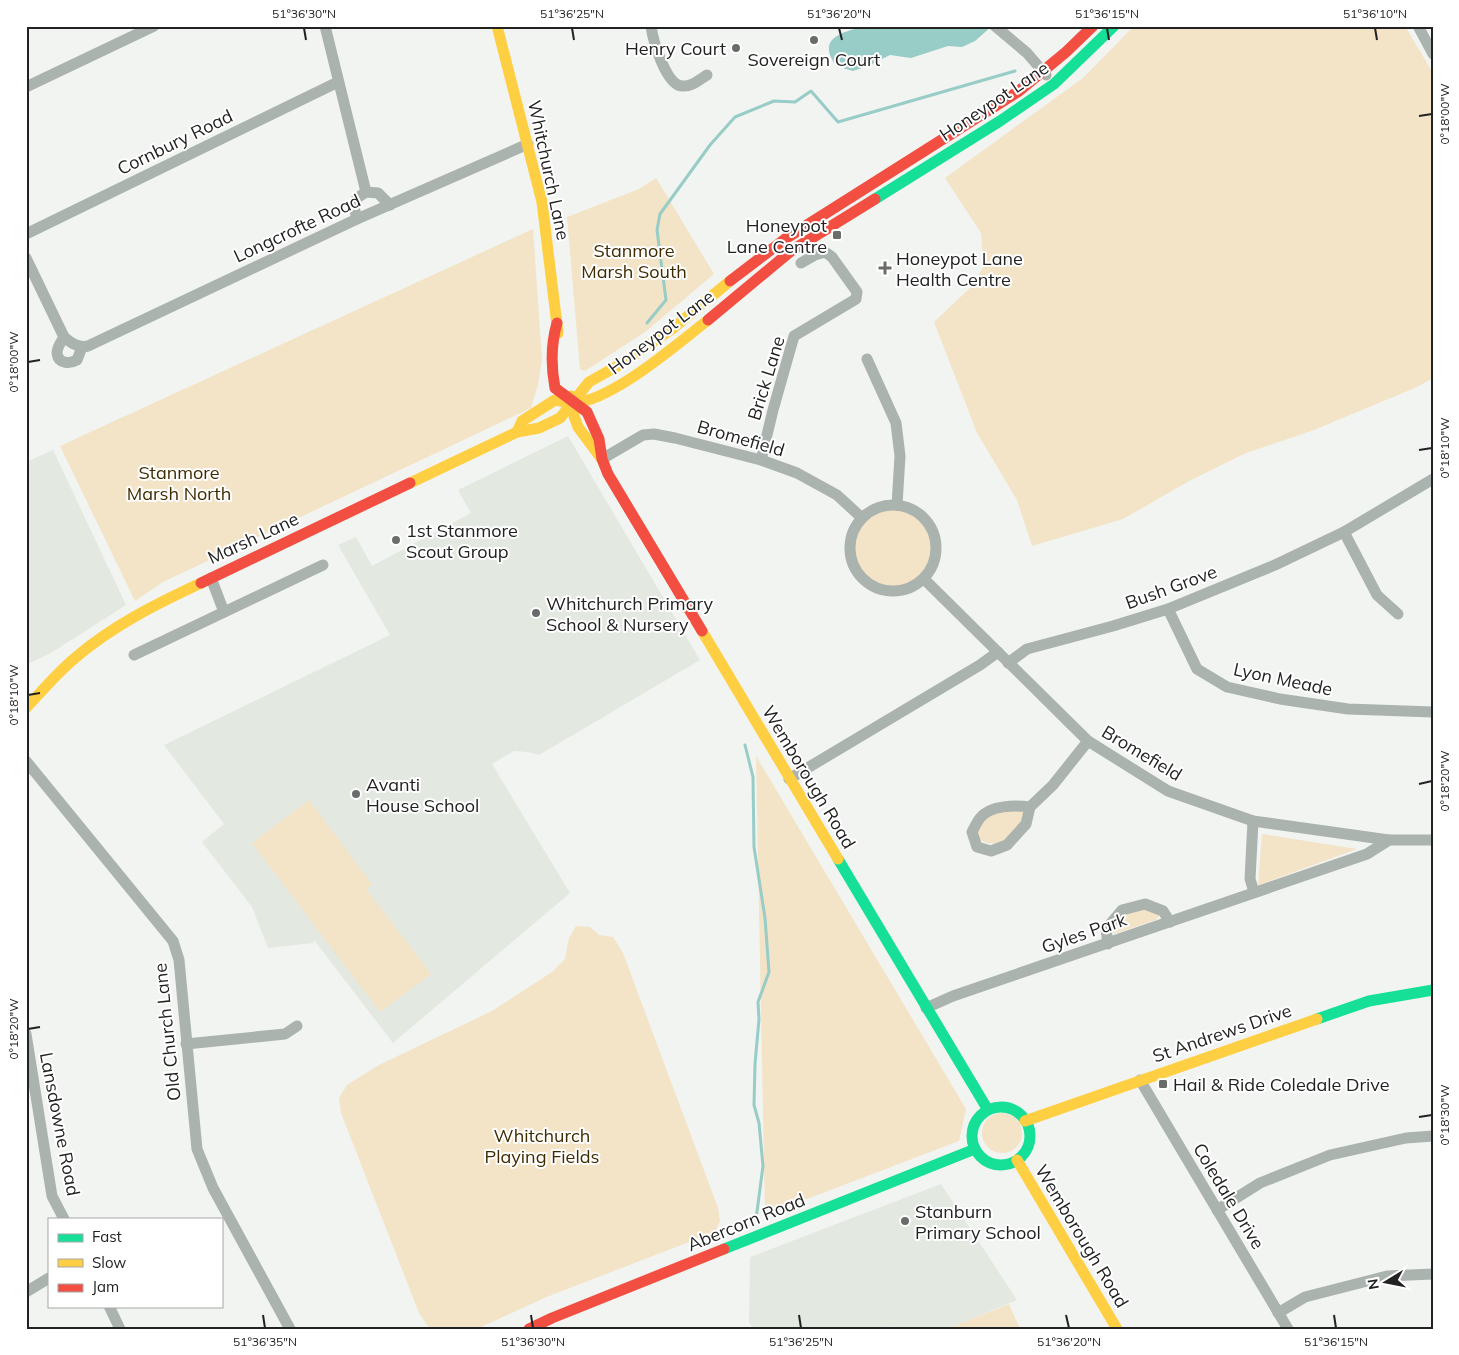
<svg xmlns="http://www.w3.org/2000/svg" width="1459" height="1355" viewBox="0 0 1459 1355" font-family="Mulish,sans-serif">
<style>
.built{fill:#e3e8e1}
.green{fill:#f3e3c7}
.water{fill:#98ccc6}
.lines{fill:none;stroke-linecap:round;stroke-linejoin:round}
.stream{stroke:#98ccc6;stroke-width:3}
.street{stroke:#abb3af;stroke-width:11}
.fast{stroke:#16e098;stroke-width:11}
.slow{stroke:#ffcf43;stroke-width:11}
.jam{stroke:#f24e42;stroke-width:11}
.ticks{fill:none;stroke:#212221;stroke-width:2}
.poi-dot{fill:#6a6c6a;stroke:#fff;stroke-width:2}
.labels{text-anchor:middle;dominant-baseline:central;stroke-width:4;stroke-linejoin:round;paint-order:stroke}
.poi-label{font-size:18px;fill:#212221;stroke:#fff;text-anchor:start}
.street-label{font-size:18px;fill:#212221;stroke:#fff}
.park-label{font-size:18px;fill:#402b01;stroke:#fff}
.neatline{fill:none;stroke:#212221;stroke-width:2}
.ticks-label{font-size:12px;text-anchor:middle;fill:#212221}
</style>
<rect width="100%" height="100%" fill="#f2f4f1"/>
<g class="built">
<polygon points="568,436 700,660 539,755 528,752 514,751 492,764 570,893 393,1043 314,940 313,943 268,948 252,907 202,842 224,824 164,745 390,635 338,545 356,537 372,566 471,513 458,490"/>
<polygon points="53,450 126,605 51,653 26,665 26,462"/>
<polygon points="941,1184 1017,1300 947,1329 895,1329 894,1326 887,1329 754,1329 749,1323 750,1257"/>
</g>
<g class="green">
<polygon points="1134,26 1405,26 1433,73 1433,378 1417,387 1314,430 1246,453 1191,480 1123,519 1032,546 1017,500 977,433 934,322 971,287 984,266 981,233 945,178 1083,78"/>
<polygon points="656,178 714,274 645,332 585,371 580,369 567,217 639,189"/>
<polygon points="533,229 542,360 538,385 531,408 163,582 135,601 60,446"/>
<circle cx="893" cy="548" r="38"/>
<polygon points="756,756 966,1109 959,1141 765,1215"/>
<polygon points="309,800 372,884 366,889 431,974 380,1012 252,843"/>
<path d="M1015,806L1027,815L1004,842C994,844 985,845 977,837L978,824L995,810Z"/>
<polygon points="1262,834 1357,849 1258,885"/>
<polygon points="1140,908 1158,913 1159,916 1156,920 1117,933 1113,933 1111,928 1123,914"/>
<polygon points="576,926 590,927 599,935 613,937 623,953 718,1208 720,1221 715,1232 544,1298 477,1329 432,1329 427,1325 419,1313 341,1113 339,1098 347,1085 379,1065 492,1011 552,972 565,959 569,938"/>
<circle cx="1002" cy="1133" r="20"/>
<polygon points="1009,1304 1020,1329 947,1329"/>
</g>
<path class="water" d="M864,26H992L975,41L962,47L948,46L911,58L890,55L868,66L853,71L836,66C833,61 829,55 829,50C827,34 853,30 864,26Z"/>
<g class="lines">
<g class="stream">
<polyline points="647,323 666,300 657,230 660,214 710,145 735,117 774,101 795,102 811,91 838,122 1015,71"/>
<polyline points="745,745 753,777 754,847 765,918 769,972 758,1002 759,1019 755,1064 754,1105 759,1123 763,1166 756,1219"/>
</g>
<g class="street">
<polyline points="325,26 366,192"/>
<path d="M651,26C653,41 666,85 682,86C692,87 699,80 707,75"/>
<polyline points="995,26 1027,53 1046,75"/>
<polyline points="1418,26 1433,54"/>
<polyline points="26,87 154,26"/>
<polyline points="357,219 354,207 357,198 366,192 378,193 390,205"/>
<polyline points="26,234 338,82"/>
<path d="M26,258L64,337C71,343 78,348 88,346L357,219L528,144"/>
<path d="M64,337C61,342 57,347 57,353C58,364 70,364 77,360L82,347"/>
<polyline points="867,359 896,423 900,456 897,505"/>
<polyline points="602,459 643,435 654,434 675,438 761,460 797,473 837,495 862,518"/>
<polyline points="761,460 773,410 794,336 856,299 857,292 832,257 825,252 815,255 801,263"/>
<circle cx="893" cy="548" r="43"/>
<polyline points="1344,532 1377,595 1398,614"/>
<polyline points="211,578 224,612"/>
<polyline points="925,580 1088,741 1168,791 1253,821 1389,840 1433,840"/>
<polyline points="1168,609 1197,669 1227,687 1280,699 1348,709 1433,712"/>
<polyline points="134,655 323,565"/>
<polyline points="1008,663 1027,649 1113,626 1168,609 1275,565 1344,532 1433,479"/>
<polyline points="26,761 173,941 179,960 197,1149 213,1188 290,1329"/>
<polyline points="789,779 980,665 998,652"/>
<path d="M1030,807C1016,805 990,805 980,818C977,822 974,828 972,832L977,847L991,851L1007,845L1026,824L1030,807L1053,785L1088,741"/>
<polyline points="1253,821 1250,879 1254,892"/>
<polyline points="1108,944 1106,929 1122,910 1145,904 1163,911 1170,922"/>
<polyline points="926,1008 953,996 1367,854 1389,840"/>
<polyline points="26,1034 52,1196 64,1219"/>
<polyline points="186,1044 285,1034 297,1026"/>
<polyline points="1140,1080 1288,1329"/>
<polyline points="1217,1210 1260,1183 1330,1155 1406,1138 1433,1136"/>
<polyline points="26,1292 49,1278"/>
<polyline points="109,1306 120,1329"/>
<polyline points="1278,1313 1305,1297 1387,1276 1433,1274"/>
</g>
<g class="fast">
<polyline points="875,199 1000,121 1054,84 1114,26"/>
<polyline points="838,859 988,1110"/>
<polyline points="1317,1019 1369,1001 1433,990"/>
<circle cx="1001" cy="1136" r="29"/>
<polyline points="724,1249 975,1149"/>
</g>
<g class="slow">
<polyline points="497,26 542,202 558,333"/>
<polyline points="571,396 574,416 578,427 601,458"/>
<path d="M517,432L522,421L555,400C561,401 568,403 574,403C613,400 677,344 708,320"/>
<polyline points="410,483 517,432 539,428 560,418 589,382 621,364 672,329 730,281"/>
<polyline points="702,631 838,859"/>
<path d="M26,708C42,691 57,673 75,658C112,626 156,604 201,583"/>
<polyline points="1025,1121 1317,1019"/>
<polyline points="1017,1160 1117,1329"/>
</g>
<g class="jam">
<polyline points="730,281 785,239 1019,91 1066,52 1093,26"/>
<polyline points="708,320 791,251 875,199"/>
<path d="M557,323C551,344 551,367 555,388L587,412L599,439L602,459L608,474L702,631"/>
<polyline points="201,583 410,483"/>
<polyline points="529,1329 552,1318 724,1249"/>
</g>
</g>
<path class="ticks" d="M304,28L306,40M572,28L574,40M839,28L842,40M1107,28L1109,40M1375,28L1377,40M1419,116L1432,114M28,362L40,360M1419,450L1432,448M28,695L40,693M1419,784L1432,781M28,1029L40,1027M1419,1117L1432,1115M263,1315L265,1328M531,1315L533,1328M799,1315L801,1328M1066,1315L1069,1328M1334,1315L1336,1328"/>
<g class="poi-dot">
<circle cx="814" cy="40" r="5"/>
<circle cx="736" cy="48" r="5"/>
<rect x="832" y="230" width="10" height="10" rx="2.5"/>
<path d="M882.5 260.5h5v5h5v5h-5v5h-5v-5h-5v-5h5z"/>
<circle cx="396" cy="540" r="5"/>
<circle cx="536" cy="613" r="5"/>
<circle cx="356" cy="794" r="5"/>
<rect x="1158" y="1079" width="10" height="10" rx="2.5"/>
<circle cx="905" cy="1221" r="5"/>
</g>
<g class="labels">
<g class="poi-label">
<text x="726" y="48" text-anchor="end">Henry Court</text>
<text x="814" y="59" text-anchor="middle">Sovereign Court</text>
<text x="827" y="225" text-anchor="end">Honeypot<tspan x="827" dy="21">Lane Centre</tspan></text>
<text x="896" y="258">Honeypot Lane<tspan x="896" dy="21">Health Centre</tspan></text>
<text x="406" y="530">1st Stanmore<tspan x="406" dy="21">Scout Group</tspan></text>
<text x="546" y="603">Whitchurch Primary<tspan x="546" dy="21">School &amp; Nursery</tspan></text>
<text x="366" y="784">Avanti<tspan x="366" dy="21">House School</tspan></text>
<text x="1173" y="1084">Hail &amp; Ride Coledale Drive</text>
<text x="915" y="1211">Stanburn<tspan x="915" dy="21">Primary School</tspan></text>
</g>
<g class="street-label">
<text transform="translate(994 101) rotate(-34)">Honeypot Lane</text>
<text transform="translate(175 142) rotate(-26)">Cornbury Road</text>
<text transform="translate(549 170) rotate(78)">Whitchurch Lane</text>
<text transform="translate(297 228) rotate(-25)">Longcrofte Road</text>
<text transform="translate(661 332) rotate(-37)">Honeypot Lane</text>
<text transform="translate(766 378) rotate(-73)">Brick Lane</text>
<text transform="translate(741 438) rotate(16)">Bromefield</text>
<text transform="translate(253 538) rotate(-25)">Marsh Lane</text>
<text transform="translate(1171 587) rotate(-20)">Bush Grove</text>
<text transform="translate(1283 679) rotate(12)">Lyon Meade</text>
<text transform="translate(1142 753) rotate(31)">Bromefield</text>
<text transform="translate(809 777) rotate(59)">Wemborough Road</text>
<text transform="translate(1084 933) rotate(-19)">Gyles Park</text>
<text transform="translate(167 1032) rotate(-96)">Old Church Lane</text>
<text transform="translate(1222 1033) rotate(-19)">St Andrews Drive</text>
<text transform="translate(60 1124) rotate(79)">Lansdowne Road</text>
<text transform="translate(1229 1196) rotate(59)">Coledale Drive</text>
<text transform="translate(746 1222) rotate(-22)">Abercorn Road</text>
<text transform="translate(1082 1236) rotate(59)">Wemborough Road</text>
</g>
<g class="park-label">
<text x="634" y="250">Stanmore<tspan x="634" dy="21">Marsh South</tspan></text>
<text x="179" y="472">Stanmore<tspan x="179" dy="21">Marsh North</tspan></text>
<text x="542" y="1135">Whitchurch<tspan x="542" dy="21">Playing Fields</tspan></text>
</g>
</g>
<rect width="1459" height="1355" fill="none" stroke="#ffffff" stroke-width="55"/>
<rect x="48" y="1218" width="175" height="90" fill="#ffffff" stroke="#a6a7a6"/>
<rect x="58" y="1234" width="25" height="8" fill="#16e098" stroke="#a6a7a6"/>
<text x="92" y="1242" font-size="15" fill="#212221">Fast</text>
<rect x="58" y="1259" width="25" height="8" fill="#ffcf43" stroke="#a6a7a6"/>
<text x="92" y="1268" font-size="15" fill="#212221">Slow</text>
<rect x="58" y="1284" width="25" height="8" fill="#f24e42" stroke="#a6a7a6"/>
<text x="92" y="1292" font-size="15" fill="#212221">Jam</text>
<g transform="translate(1386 1282) rotate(260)" stroke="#ffffff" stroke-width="4" paint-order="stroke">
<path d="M0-4L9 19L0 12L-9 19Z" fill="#212221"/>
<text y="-8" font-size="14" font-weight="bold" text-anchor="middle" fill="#212221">N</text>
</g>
<rect x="28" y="28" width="1404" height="1300" class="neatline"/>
<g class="ticks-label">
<text x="304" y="18">51°36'30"N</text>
<text x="572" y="18">51°36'25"N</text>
<text x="839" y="18">51°36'20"N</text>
<text x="1107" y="18">51°36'15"N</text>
<text x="1375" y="18">51°36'10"N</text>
<text transform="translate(1445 114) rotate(-90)" y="4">0°18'00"W</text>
<text transform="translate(14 362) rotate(-90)" y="4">0°18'00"W</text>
<text transform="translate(1445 448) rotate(-90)" y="4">0°18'10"W</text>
<text transform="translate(14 695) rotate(-90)" y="4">0°18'10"W</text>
<text transform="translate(1445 781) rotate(-90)" y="4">0°18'20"W</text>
<text transform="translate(14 1029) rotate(-90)" y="4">0°18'20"W</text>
<text transform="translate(1445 1115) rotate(-90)" y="4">0°18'30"W</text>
<text x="265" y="1346">51°36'35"N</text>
<text x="533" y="1346">51°36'30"N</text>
<text x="801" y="1346">51°36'25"N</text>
<text x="1069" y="1346">51°36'20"N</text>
<text x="1336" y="1346">51°36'15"N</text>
</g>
</svg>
